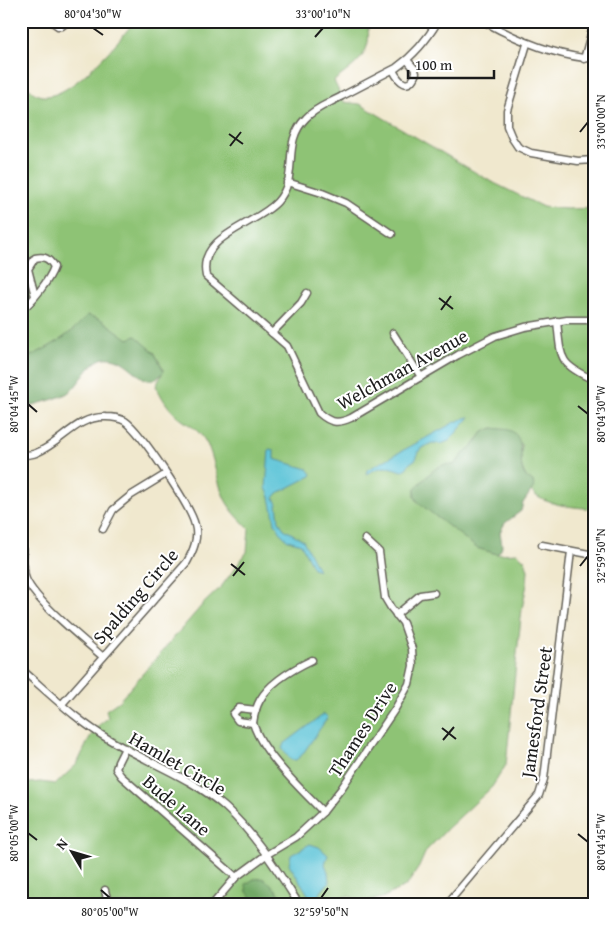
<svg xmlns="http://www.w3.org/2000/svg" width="615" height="925" viewBox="0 0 615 925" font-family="'Gentium Book Plus',serif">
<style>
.green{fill:#8ec375;stroke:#557048}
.forest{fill:#72a966;stroke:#476241}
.water{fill:#5ac3d7;stroke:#3b707a}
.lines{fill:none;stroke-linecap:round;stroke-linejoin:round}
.minor-casing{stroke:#66635a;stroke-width:9}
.minor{stroke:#fff;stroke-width:6}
.ticks{fill:none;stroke:#1c1c1c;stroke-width:2}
.labels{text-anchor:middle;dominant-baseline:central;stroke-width:4;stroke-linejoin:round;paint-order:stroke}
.street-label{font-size:19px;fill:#1c1c1c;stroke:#fff}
.neatline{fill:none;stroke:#1c1c1c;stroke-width:2}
.ticks-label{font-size:12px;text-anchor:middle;fill:#1c1c1c}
</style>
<rect width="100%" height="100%" fill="#fff"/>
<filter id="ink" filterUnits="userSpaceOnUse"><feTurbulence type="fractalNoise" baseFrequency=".02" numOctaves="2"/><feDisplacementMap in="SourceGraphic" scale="10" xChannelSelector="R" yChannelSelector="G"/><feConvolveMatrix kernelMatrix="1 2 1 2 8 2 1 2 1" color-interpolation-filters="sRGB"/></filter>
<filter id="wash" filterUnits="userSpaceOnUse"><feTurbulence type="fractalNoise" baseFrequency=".0096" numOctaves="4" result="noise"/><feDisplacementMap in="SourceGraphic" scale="20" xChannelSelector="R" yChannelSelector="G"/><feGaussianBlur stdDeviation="1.12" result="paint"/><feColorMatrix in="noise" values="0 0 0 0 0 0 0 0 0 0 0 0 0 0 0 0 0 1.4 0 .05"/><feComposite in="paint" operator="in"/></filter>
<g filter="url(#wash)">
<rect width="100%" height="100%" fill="#f0e8ce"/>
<path class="green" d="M135,21H364L367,23C374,54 356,64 334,81L344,102L360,104L490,181L543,207L567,209L594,208V509C576,507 543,506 531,491L534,487C522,472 519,466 522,446L510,431L493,428L483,432L474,445L467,450L454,465C437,461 426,479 415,488V497L418,502L477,548L497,554L517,553L525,560L528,570L527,584L522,609L516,663L506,765L492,787L448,828L426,851L419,867L407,885L382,898L362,902L348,896L341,898L335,904H21V791L29,783L40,782L56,784L77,764L90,737L99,725L108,718L106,710L119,701L203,604L221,587L247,552L249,529C244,523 235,515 231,509C217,491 217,464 207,444C198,427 188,426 176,415C167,407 161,396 156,386L164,370L154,352L136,337L128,339L87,315C70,337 47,349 21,360V68C24,77 26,89 36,94C64,109 118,41 135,21Z"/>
<g class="forest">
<path d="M87,315L102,320L128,339L136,336L154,352L164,371C144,399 133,355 105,358C89,360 80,387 66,394C55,400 34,404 21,409V360C47,349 70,337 87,315Z"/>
<path d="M493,428C498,429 505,429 509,430C532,439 510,473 533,481L534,487L523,503L521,511L505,523L500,532L502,545L501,550L497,554L477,548L429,511L418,502L415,497V488C428,478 435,461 454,465L467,450L474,445L483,432Z"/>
<polygon points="262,878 271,884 288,904 258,904 247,892 246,884 254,879"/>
</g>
<g class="water">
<path d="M468,417H470L449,441L441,444L432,443L420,449L416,459L410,463L404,471C399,471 397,469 392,468C382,465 375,470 366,474L367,470L455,422Z"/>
<polygon points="269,449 274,450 274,459 308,469 312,474 311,476 278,493 274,498 277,504 279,521 284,529 303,540 318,570 313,568 301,544 288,540 282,535 275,523 270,497 266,488"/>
<polygon points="324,714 328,717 302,755 296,760 291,760 282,748 284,744"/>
<polygon points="310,844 319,847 328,855 325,864 328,872 329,882 315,899 309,896 289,864 291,855"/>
</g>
</g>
<g filter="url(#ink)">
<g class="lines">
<defs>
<g id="minor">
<polyline points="51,21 58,26 62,26 68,21"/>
<path d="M438,21C427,40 413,56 396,68C378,77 360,87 342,96C330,103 315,108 306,118C280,144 301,176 277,202C255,226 197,235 206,276L287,346L319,413C330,423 338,424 351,418L458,355L495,336L525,327L567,320H594"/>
<path d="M483,21C517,40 554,56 594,59"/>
<polyline points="527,44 507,110 507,126 512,138 518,147 531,153 578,161 594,160"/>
<polyline points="584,59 594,23"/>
<path d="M393,70C399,82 409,92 416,73L414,68L407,60"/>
<polyline points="287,182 322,193 346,203 392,234"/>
<path d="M21,310C32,303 50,279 54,267C49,258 44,256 35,258L28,269L35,296"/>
<path d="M557,321C561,358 558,364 594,380"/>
<polyline points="272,333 301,303 307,293"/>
<polyline points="393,333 421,377"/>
<path d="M21,455C26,455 32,455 36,453C62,443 76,416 106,417C112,417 121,419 125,421C141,432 191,507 195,525C199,538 193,551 187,562L62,704"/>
<path d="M21,522C23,540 22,559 25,576C30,597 85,641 103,657"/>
<polyline points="103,529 113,510 130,496 166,474"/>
<polyline points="542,545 594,555"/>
<polyline points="396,615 420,595 434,593"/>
<path d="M312,660C293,669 270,682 260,700C256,707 254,716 253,723C262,753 301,789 323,812"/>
<path d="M21,669C50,694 77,721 110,740C148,763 191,777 225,807C255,834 277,870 299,904"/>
<polyline points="253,723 238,721 233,714 239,708 256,710"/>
<polyline points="125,748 118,762 116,769 121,776 236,877"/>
<polyline points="105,890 108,904"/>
<polyline points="213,904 236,877 266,855 296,837 323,812 341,789 395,709 409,684 413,666 412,649 403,623 391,608 385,598 379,552 365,539"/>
<polyline points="447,904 539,795 544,779 571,551"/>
</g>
</defs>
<use href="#minor" class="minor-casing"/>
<use href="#minor" class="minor"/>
</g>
</g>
<path class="ticks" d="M93,28L103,35M315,37L323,28M580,132L588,122M229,134L243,144M230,146L241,132M439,298L453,309M441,310L451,296M28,404L37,412M578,406L588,414M231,564L245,575M580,566L588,556M233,576L244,562M442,728L456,739M443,740L454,727M28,833L37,840M578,834L588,842M101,890L110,898M321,898L328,888"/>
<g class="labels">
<g class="street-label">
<text transform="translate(402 369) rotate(-29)">Welchman Avenue</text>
<text transform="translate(135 596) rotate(-49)">Spalding Circle</text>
<text transform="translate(536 712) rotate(-82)">Jamesford Street</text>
<text transform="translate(362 729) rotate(-57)">Thames Drive</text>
<text transform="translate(178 763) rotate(30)">Hamlet Circle</text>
<text transform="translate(177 805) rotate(41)">Bude Lane</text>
</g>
</g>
<rect width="615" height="925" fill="none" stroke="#fff" stroke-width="55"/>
<g transform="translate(72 852) rotate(308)" stroke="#ffffff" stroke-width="4" paint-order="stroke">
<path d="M0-4L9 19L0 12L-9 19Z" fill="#1c1c1c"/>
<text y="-8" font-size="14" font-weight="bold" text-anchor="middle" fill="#1c1c1c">N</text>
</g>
<path d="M408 70v8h86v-8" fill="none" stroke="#1c1c1c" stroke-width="2.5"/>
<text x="415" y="70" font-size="15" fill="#1c1c1c" stroke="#ffffff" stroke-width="4" paint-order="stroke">100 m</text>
<rect x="28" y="28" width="560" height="870" class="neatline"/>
<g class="ticks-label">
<text x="93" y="18">80°04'30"W</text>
<text x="323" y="18">33°00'10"N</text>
<text transform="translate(601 122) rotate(-90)" y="4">33°00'00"N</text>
<text transform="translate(14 404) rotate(-90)" y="4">80°04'45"W</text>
<text transform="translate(601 414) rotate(-90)" y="4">80°04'30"W</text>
<text transform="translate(601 556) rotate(-90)" y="4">32°59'50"N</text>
<text transform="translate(14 833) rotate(-90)" y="4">80°05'00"W</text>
<text transform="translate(601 842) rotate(-90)" y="4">80°04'45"W</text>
<text x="110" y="916">80°05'00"W</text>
<text x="321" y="916">32°59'50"N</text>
</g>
</svg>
